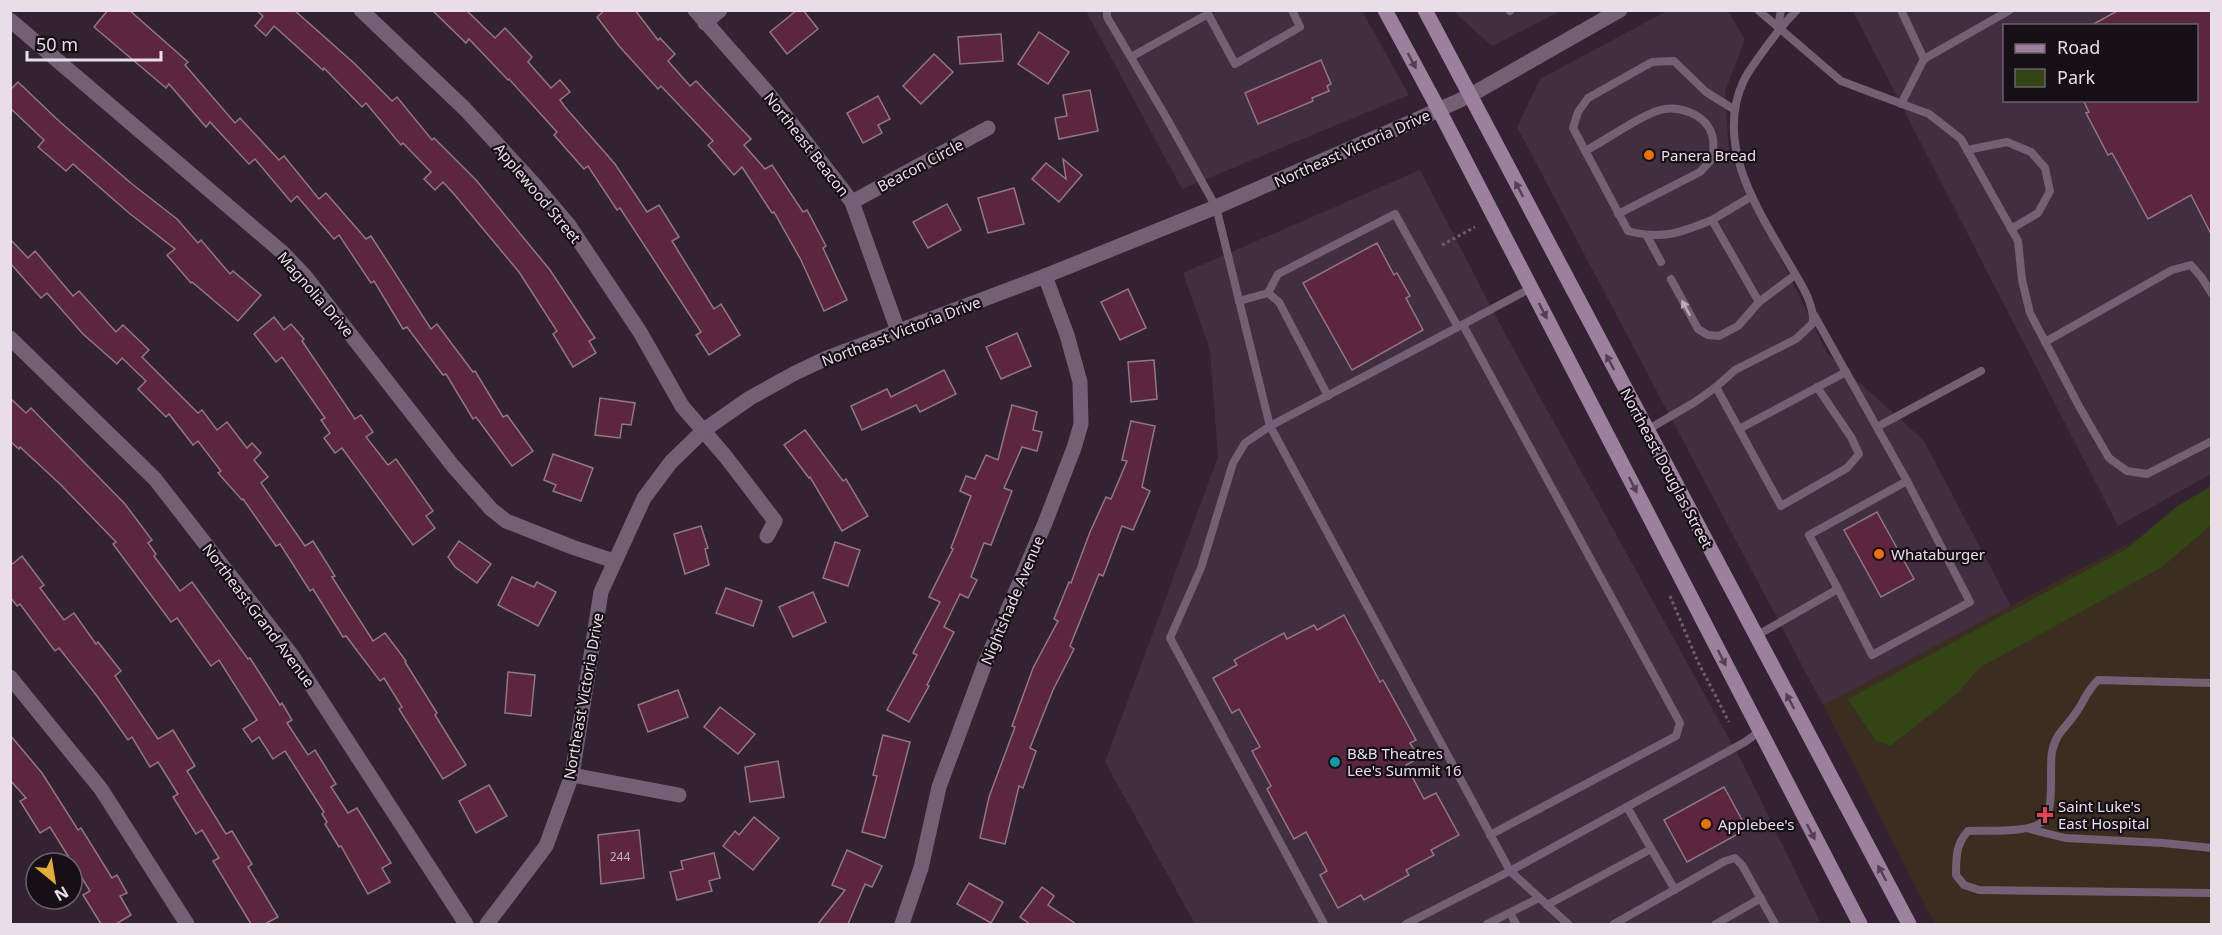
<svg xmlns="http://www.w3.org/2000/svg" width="2222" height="935" viewBox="0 0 2222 935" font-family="'Noto Sans',sans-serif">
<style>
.built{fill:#422e41;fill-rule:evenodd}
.medical{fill:#3b2e20}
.green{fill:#334415}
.building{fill:#5d263f;stroke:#917781;stroke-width:1.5}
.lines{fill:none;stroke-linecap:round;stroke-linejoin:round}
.path{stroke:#6d5e6c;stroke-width:3;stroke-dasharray:3 3;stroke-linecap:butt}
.lane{stroke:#736074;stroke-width:8}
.street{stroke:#736074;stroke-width:15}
.secondary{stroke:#9d7f9e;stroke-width:15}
.oneway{fill:#534153}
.oneway2{fill:#baacba}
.food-dot{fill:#e8710a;stroke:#160f16;stroke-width:2}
.culture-dot{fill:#0f9aa8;stroke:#160f16;stroke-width:2}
.health-dot{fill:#e0444e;stroke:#160f16;stroke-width:2}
.labels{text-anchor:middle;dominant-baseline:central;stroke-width:4.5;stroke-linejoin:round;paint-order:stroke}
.number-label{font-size:12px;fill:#c6b0be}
.street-label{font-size:15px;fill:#e9dee8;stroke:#160f16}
.poi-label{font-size:15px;fill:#e9dee8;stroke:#160f16;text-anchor:start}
</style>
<rect width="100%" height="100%" fill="#332332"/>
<g class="built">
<polygon points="1086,11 1362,11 1409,95 1182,189"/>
<polygon points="1453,11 1561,11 1492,46"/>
<polygon points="1667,11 1728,11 1745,40 1725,91 1729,153 1827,353 1924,441 2013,610 1823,705 1517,127 1540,79"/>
<path d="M1853,11H2211V474L2118,526ZM2004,26H2196V100H2004Z"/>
<polygon points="1420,170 1503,330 1743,764 1821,924 1195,924 1105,762 1218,457 1210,350 1183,273"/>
</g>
<polygon class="medical" points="2211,500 2211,924 1935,924 1823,705"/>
<polygon class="green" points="2211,486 2211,525 2162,567 1979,668 1958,693 1890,746 1875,740 1848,699 2128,548 2176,507"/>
<g class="building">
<polygon points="108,10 129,10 188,62 185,65 235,123 240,118 279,160 284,156 319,199 326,193 366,239 371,236 431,329 437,324 473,372 475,371 503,417 507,415 533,451 512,466 476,417 473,419 446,374 443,375 407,327 403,329 374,281 371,283 339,235 334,239 297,196 291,202 255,159 249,164 210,122 206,127 169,84 166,88 94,27"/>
<polygon points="256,10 294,10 355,64 392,101 397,97 432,140 434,138 476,180 550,270 595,338 589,341 596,353 573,367 553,334 557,331 519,272 454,194 443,182 435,190 424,179 431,172 403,143 401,145 366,103 362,107 324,68 323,70 274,26 266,36 255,26 263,16"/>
<polygon points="432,10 466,10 495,38 505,28 532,57 528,62 551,88 560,80 570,92 560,100 565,107 615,164 647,212 659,205 679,237 672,241 714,309 721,304 740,335 709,355 696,335 701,332 684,306 620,208 617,210 588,166 584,169 554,135 557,132 509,79 508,80 469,39 466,43"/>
<polygon points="605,10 635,10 658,40 660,38 675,54 668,61 690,86 696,81 751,139 744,145 765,169 772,165 803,212 807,210 826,246 823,248 847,300 824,311 801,260 774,212 772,213 742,167 734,175 708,145 713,141 661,86 658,89 619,46 597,17"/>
<polygon points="797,10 803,10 818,29 787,54 770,32"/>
<polygon points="2119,10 2211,10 2211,234 2191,195 2148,219 2112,153 2108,155 2086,113 2089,112 2083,100 2196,100 2196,26 2090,26"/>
<polygon points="1039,32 1069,52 1048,84 1018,64"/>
<polygon points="1001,34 1003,61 960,64 958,37"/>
<polygon points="934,54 953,72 921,104 903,86"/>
<polygon points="1321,60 1331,84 1327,86 1329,91 1312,98 1313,101 1258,124 1245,93"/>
<polygon points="18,82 60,122 132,184 177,219 198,243 201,240 230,274 233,271 261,295 238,321 192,282 191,283 167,255 175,249 129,213 73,164 66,171 38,147 44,140 10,108 10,90"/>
<polygon points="1090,90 1098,131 1059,139 1055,118 1067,116 1063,95"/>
<polygon points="878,96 890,119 878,125 882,133 863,143 847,113"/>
<polygon points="1063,159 1082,175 1059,202 1032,179 1046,163 1066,179"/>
<polygon points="1014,188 1024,224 988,233 978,198"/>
<polygon points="947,204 961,230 928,248 913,222"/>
<polygon points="10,239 28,258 35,251 73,296 79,291 116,332 123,325 149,350 142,357 198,413 202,410 217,430 227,422 247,448 252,443 261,453 254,460 268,477 261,483 305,546 313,541 335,576 332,577 373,641 385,633 406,661 405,662 437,713 435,715 466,765 443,779 399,709 402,707 384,678 380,681 346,636 343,637 313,589 310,591 280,544 276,546 243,499 242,500 218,473 221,471 198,441 193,445 169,414 166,417 138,389 146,381 122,358 117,364 83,334 47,293 41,298 10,263"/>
<polygon points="1377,243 1394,275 1397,273 1410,296 1406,298 1423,330 1352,370 1303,283"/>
<polygon points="1128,289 1146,328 1120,340 1101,302"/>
<polygon points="274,317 284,330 291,324 304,339 302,341 355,419 361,415 373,432 366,437 388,465 396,459 433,511 426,516 435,528 413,545 342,448 335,453 324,438 330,433 321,420 325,418 282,357 276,362 254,334"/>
<polygon points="1017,333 1031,366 1001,379 986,347"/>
<polygon points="1154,360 1157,399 1131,402 1128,362"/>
<polygon points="944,370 956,394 920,412 916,405 862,430 851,406 887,389 891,397"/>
<polygon points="10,398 26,413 31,408 125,504 152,540 148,543 156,554 154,556 180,591 192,582 248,659 250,658 280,705 282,703 292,720 287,723 308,755 315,750 336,784 331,787 348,813 357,808 391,863 382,868 390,882 368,894 341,846 339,847 325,824 327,822 322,814 324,812 285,751 273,759 259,737 252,742 243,729 257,720 219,660 211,666 177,618 171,622 113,544 116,542 60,484 20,447 19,449 10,441"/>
<polygon points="600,398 635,403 631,425 622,424 620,438 595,435"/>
<polygon points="1012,405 1037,412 1033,430 1042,432 1037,451 1022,447 1004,488 1012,491 991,545 984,543 971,577 977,580 968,598 960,594 944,627 954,632 927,685 929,686 909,722 887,710 917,655 913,653 940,602 929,597 953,549 951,548 971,496 960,491 966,476 975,479 986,455 998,460"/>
<polygon points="1131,421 1155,426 1142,487 1150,491 1133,530 1122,526 1103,576 1099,574 1070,646 1074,649 1053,690 1030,748 1036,751 1023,788 1019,786 1005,844 980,838 989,797 1015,727 1012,726 1033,668 1058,621 1054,619 1069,582 1071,583 1090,532 1106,497 1111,499 1127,461 1122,460"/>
<polygon points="805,430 843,481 846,479 868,516 842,531 810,477 809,478 784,445"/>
<polygon points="553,454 593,468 581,501 553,491 556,485 544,480"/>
<polygon points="1877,512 1914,579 1881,597 1844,530"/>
<polygon points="701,526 708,548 705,549 709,565 685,574 674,534"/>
<polygon points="459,541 491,564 477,583 455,567 448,557"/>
<polygon points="835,542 860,550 848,586 823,578"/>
<polygon points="22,556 44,585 40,588 64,620 74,613 96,644 98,642 121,671 115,676 158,739 173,730 195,766 187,771 226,834 232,831 252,864 248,867 278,917 265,924 251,924 213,861 219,858 202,830 196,834 173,797 178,794 158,762 150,767 132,737 128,740 97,696 59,648 55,651 20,604 17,606 10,597 10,566"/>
<polygon points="512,577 534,587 537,582 556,592 538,626 498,605"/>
<polygon points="726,588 762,601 753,626 716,613"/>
<polygon points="813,592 826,622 793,637 779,607"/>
<polygon points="1344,615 1380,682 1383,680 1416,740 1410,743 1419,758 1406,765 1424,799 1436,793 1459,835 1431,850 1434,855 1406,870 1409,875 1364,900 1361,895 1338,908 1320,875 1327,871 1306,832 1294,839 1267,789 1271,786 1252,751 1260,747 1239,709 1232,713 1213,678 1237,665 1234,660 1284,633 1287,639 1314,625 1317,630"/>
<polygon points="508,672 535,675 531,716 505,713"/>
<polygon points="678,690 688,717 648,732 638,705"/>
<polygon points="720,707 755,734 738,754 704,727"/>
<polygon points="10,735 42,773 78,830 81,828 112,878 117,875 127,893 120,896 131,915 116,924 101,924 83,895 90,891 50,827 40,833 20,801 26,798 10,780"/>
<polygon points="883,735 910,742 885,838 862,832 877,776 873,775"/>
<polygon points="778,761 784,797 750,802 745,767"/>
<polygon points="489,785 507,816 476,833 459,801"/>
<polygon points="1724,787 1747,829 1687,862 1664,820"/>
<polygon points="754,817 779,838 753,870 723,846 735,831 739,835"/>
<polygon points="639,830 644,878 601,884 598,835"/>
<polygon points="847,850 882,866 872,887 865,884 848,924 818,924 845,890 832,885"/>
<polygon points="714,853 720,878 709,881 712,891 677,900 670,872 683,869 681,861"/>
<polygon points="969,883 1003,902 991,923 957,904"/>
<polygon points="1042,887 1054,896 1048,905 1076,924 1030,924 1020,917"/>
</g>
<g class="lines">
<g class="path">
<polyline points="1442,245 1475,227"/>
<polyline points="1670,596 1698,662 1729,722"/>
</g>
<g class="lane">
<polyline points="1107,10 1107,17 1166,117 1216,207 1270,426 1510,871 1568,924"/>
<polyline points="1758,10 1841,81 1929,114 1961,139 2018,241 2022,280 2030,313 2080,408 2109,458 2127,471 2147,474 2212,441"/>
<polyline points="1510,11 1511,10"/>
<polyline points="1778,27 1781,10"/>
<polyline points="1131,57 1208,14 1235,64 1300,27 1292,10"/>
<polyline points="1924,59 2010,10"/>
<polyline points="1901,104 1924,59 1901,10"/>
<path d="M1735,110L1706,92L1674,61L1652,62L1588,98L1578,112L1573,128L1628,231C1662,240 1680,233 1712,220L1759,302"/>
<polyline points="1967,150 2007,142 2031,152 2045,168 2050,191 2038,213 2011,229"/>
<path d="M1585,151C1608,139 1630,122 1654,112C1676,103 1708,113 1713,139C1714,145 1713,152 1713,158L1700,172L1618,214"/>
<polyline points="1712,220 1752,196"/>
<polyline points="1647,236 1661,262"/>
<polyline points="1671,279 1698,329 1708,335 1719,336 1738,326 1759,302 1795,275"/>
<polyline points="1268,293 1279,302 1328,396"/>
<polyline points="1239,301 1268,293 1278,274 1395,214 1458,327 1270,426 1245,443 1233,463 1201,568 1170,638 1324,924"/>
<polyline points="1814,315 1907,481"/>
<polyline points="1463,325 1680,723 1676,736 1490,835"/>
<polyline points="1460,326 1531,288"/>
<polyline points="2045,342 2172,270 2191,265 2202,278 2212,294"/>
<polyline points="1716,387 1781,506 1847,468 1859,454 1851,437 1817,387"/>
<polyline points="1877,427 1981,371"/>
<polyline points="1739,429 1846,372"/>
<path d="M1647,430L1695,402L1716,387L1735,370L1796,339L1813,323C1814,300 1798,280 1787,260C1756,207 1714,143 1744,80C1748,72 1754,64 1759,57C1771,40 1782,25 1797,10"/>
<polyline points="1756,636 1838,589 1872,655 1970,602 1907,481 1809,535 1838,589"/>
<path d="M2212,683L2098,680C2085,693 2085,701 2075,714C2065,729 2056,732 2052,752C2049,769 2055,808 2044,820C2032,834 1987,830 1968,831C1956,844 1956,857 1956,875L1964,885L1979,890L2212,893"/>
<polyline points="1627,807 1675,890"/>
<polyline points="2030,829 2065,838 2163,843 2212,848"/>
<polyline points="1547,905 1651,849"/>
<polyline points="1510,913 1516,924"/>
<polyline points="1406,924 1510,871 1745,742 1760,731"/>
<polyline points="1487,924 1539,898"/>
<polyline points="1614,924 1725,861 1735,858 1742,865 1775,924"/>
<polyline points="1716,924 1761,898"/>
</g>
<g class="street">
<polyline points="361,10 465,109 534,184 568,224 640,332 682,406 726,457 775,521 767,536"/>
<polyline points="695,10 768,93 852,202 898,331"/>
<polyline points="10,20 283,253 305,276 453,466 491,509 506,521 572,547 614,561"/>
<polyline points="705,23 720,10"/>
<polyline points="852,202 988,128"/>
<polyline points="10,338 155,479 291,654 466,924"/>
<polyline points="10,677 101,789 187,924"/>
<polyline points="572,775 679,795"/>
<polyline points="487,924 546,846 572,775 601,592 644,498 671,462 704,430 750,398 795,373 827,358 1045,276 1216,207 1414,121 1469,96 1620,10"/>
<polyline points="902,924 921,868 939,787 984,666 1045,523 1074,448 1081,424 1080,382 1067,335 1045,276"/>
</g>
<g class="secondary">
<polyline points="1385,10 1439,110 1860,924"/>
<polyline points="1425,10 1909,924"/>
</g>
</g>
<defs><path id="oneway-solid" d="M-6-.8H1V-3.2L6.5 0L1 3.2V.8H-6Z" transform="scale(1.5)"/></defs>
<g class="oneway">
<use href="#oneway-solid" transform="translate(1412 61) rotate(62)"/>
<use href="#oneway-solid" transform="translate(1519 189) rotate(-118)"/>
<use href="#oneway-solid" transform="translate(1543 311) rotate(63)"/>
<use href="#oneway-solid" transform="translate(1610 362) rotate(-118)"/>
<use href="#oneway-solid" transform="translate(1633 485) rotate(63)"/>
<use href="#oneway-solid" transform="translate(1722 658) rotate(63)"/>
<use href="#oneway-solid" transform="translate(1790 701) rotate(-118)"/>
<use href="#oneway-solid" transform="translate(1811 832) rotate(63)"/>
<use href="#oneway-solid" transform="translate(1882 873) rotate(-118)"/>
</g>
<use class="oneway2" href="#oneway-solid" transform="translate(1686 308) rotate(-118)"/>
<g class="food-dot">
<circle cx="1649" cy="155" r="6"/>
<circle cx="1879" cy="554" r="6"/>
<circle cx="1706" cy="824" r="6"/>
</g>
<circle class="culture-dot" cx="1335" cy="762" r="6"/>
<path class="health-dot" d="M2042 806h6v6h6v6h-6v6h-6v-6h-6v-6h6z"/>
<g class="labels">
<g class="number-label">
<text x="620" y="856">244</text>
</g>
<g class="street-label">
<text transform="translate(807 144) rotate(52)">Northeast Beacon</text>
<text transform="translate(1352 148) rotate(-24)">Northeast Victoria Drive</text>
<text transform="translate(920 165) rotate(-28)">Beacon Circle</text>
<text transform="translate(538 193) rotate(50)">Applewood Street</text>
<text transform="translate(316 294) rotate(49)">Magnolia Drive</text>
<text transform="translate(901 331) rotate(-21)">Northeast Victoria Drive</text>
<text transform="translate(1667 468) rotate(62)">Northeast Douglas Street</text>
<text transform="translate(1012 600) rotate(-67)">Nightshade Avenue</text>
<text transform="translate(259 615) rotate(53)">Northeast Grand Avenue</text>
<text transform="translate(583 696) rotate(-80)">Northeast Victoria Drive</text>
</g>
<g class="poi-label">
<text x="1661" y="155">Panera Bread</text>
<text x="1891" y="554">Whataburger</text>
<text x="1347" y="753">B&amp;B Theatres<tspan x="1347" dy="17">Lee's Summit 16</tspan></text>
<text x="2058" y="806">Saint Luke's<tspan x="2058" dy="17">East Hospital</tspan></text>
<text x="1718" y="824">Applebee's</text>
</g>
</g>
<rect width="2222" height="935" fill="none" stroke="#e9dee8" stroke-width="24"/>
<rect x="2003" y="24" width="195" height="78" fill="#160f16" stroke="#6a626a" stroke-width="1.5"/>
<rect x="2015" y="44" width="30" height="9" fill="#9d7f9e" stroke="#6a626a" stroke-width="1.5"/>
<text x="2057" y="54" font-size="18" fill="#e9dee8">Road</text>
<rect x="2015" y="69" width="30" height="18" fill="#334415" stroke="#6a626a" stroke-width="1.5"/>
<text x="2057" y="84" font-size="18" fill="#e9dee8">Park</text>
<g transform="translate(54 881) rotate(150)"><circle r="28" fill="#160f16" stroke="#6a626a" stroke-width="1.5"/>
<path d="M0-4.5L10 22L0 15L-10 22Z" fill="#e3ae35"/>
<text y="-9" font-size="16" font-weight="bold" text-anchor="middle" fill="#e9dee8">N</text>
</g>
<path d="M27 51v9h134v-9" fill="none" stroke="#e9dee8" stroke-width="3"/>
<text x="36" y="51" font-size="18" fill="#e9dee8" stroke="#160f16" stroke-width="4.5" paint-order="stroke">50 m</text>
</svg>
